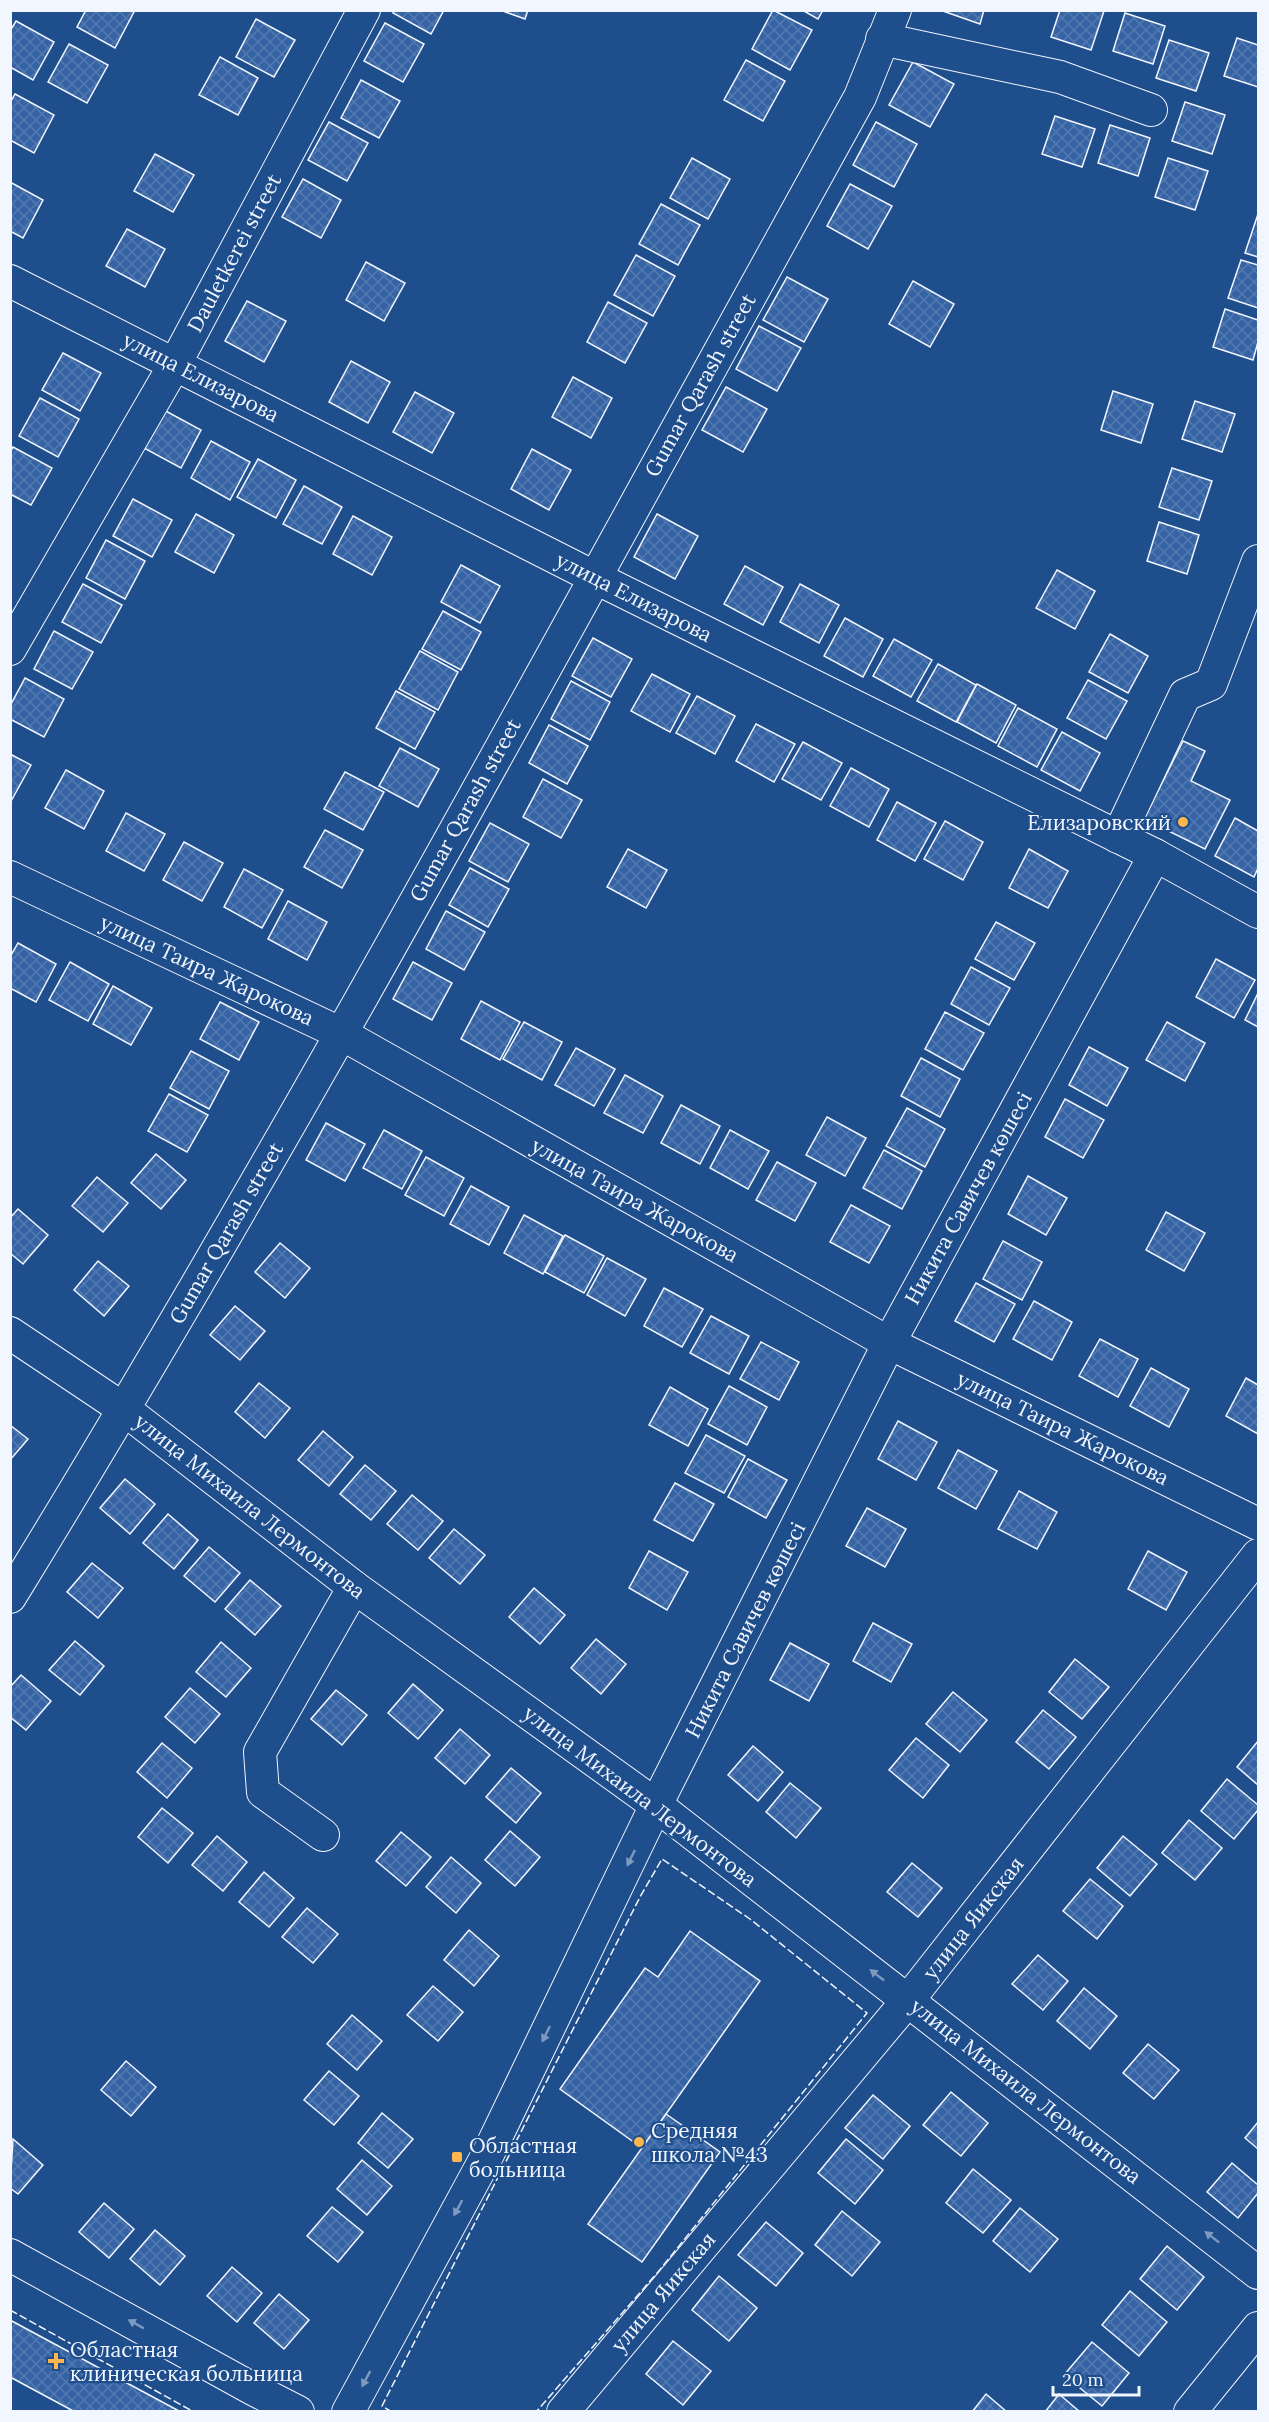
<svg xmlns="http://www.w3.org/2000/svg" width="1269" height="2422" viewBox="0 0 1269 2422" font-family="Lora,serif">
<style>
.building{fill:url(#building-cross-hatch);stroke:#f2f6ff;stroke-width:1.5}
.lines{fill:none;stroke-linecap:round;stroke-linejoin:round}
.minor-casing{stroke:#f2f6ff;stroke-width:34}
.minor{stroke:#1f4e8c;stroke-width:32}
.fence{stroke:#f2f6ff;stroke-width:1.5;stroke-dasharray:8 3;stroke-linecap:butt}
.oneway{fill:#7e9ac0}
.poi-dot{fill:#ffb74d;stroke:#1f4e8c;stroke-width:2}
.labels{text-anchor:middle;dominant-baseline:central;stroke-width:4.5;stroke-linejoin:round;paint-order:stroke}
.street-label{font-size:21px;fill:#f2f6ff;stroke:#1f4e8c}
.poi-label{font-size:21px;fill:#f2f6ff;stroke:#1f4e8c;text-anchor:start}
</style>
<defs>
<pattern id="building-cross-hatch" width="8" height="8" patternUnits="userSpaceOnUse" patternTransform="scale(1.5)"><rect width="8" height="8" fill="#3563a3"/><path d="M0 0l8 8M0 8l8-8" fill="none" stroke="#537ab1"/></pattern>
</defs>
<rect width="100%" height="100%" fill="#1f4e8c"/>
<g class="building">
<polygon points="86,10 135,10 115,48 77,27"/>
<polygon points="394,10 444,10 431,34 393,13"/>
<polygon points="500,10 528,10 525,19"/>
<polygon points="773,10 812,30 790,70 752,49"/>
<polygon points="802,10 823,10 818,19"/>
<polygon points="940,10 984,10 980,24"/>
<polygon points="1060,10 1104,11 1091,50 1051,37"/>
<polygon points="1125,13 1165,26 1153,64 1113,51"/>
<polygon points="256,19 295,40 274,77 236,57"/>
<polygon points="16,21 54,42 33,80 10,67 10,31"/>
<polygon points="385,23 424,44 403,82 364,61"/>
<polygon points="1237,38 1258,45 1258,87 1224,76"/>
<polygon points="1169,40 1209,53 1196,91 1156,78"/>
<polygon points="69,44 108,65 87,103 48,82"/>
<polygon points="220,57 258,78 238,115 199,95"/>
<polygon points="746,60 785,81 763,121 724,100"/>
<polygon points="913,62 954,84 930,127 889,105"/>
<polygon points="361,80 400,101 379,138 341,118"/>
<polygon points="15,94 54,115 34,153 10,140 10,103"/>
<polygon points="1185,102 1225,115 1212,154 1172,141"/>
<polygon points="1055,116 1095,129 1082,167 1042,154"/>
<polygon points="329,122 368,143 347,181 308,160"/>
<polygon points="876,122 917,144 894,187 853,165"/>
<polygon points="1110,125 1150,138 1138,176 1098,163"/>
<polygon points="155,154 194,175 173,212 134,191"/>
<polygon points="692,158 730,179 708,219 670,198"/>
<polygon points="1168,158 1208,171 1195,210 1155,197"/>
<polygon points="303,179 341,200 321,238 282,217"/>
<polygon points="10,182 43,200 23,238 10,231"/>
<polygon points="850,184 892,206 868,249 827,226"/>
<polygon points="661,204 700,225 678,265 639,244"/>
<polygon points="1258,214 1258,257 1245,253"/>
<polygon points="127,229 165,249 145,287 106,266"/>
<polygon points="636,255 675,276 653,316 614,295"/>
<polygon points="1241,260 1258,265 1258,308 1228,298"/>
<polygon points="366,262 405,283 384,321 346,300"/>
<polygon points="787,277 828,299 804,342 763,320"/>
<polygon points="913,281 954,304 930,347 889,324"/>
<polygon points="247,301 286,321 264,362 225,341"/>
<polygon points="608,302 647,323 625,363 587,342"/>
<polygon points="1225,309 1258,320 1258,342 1253,360 1213,347"/>
<polygon points="759,326 801,348 777,391 736,369"/>
<polygon points="63,353 101,373 80,411 42,390"/>
<polygon points="351,361 390,382 368,423 329,402"/>
<polygon points="573,377 612,398 591,438 552,417"/>
<polygon points="726,387 767,409 743,452 702,430"/>
<polygon points="1113,391 1153,404 1141,443 1101,430"/>
<polygon points="415,392 454,413 432,453 393,432"/>
<polygon points="40,398 79,419 58,457 19,436"/>
<polygon points="1195,401 1235,414 1222,452 1182,439"/>
<polygon points="162,409 201,430 181,468 142,447"/>
<polygon points="211,441 250,462 230,500 191,478"/>
<polygon points="13,447 52,468 31,505 10,494 10,452"/>
<polygon points="532,449 571,470 549,510 511,489"/>
<polygon points="258,459 296,480 276,518 237,497"/>
<polygon points="1172,468 1212,481 1199,520 1159,507"/>
<polygon points="304,486 342,507 322,544 283,524"/>
<polygon points="133,499 172,520 152,557 113,536"/>
<polygon points="196,514 234,535 214,573 175,552"/>
<polygon points="657,514 698,536 675,579 634,557"/>
<polygon points="353,516 392,537 372,575 333,554"/>
<polygon points="1159,522 1199,535 1187,574 1147,561"/>
<polygon points="106,540 145,561 125,599 86,578"/>
<polygon points="461,565 500,586 480,623 441,602"/>
<polygon points="745,566 783,587 763,625 724,604"/>
<polygon points="1057,570 1095,591 1075,629 1036,608"/>
<polygon points="83,584 122,605 101,643 62,622"/>
<polygon points="800,584 839,605 819,643 780,622"/>
<polygon points="443,611 481,632 461,670 422,649"/>
<polygon points="845,618 883,639 863,677 824,656"/>
<polygon points="54,631 93,652 72,689 34,669"/>
<polygon points="1110,634 1148,656 1128,693 1089,672"/>
<polygon points="593,638 632,659 611,697 572,676"/>
<polygon points="894,639 932,660 911,697 873,676"/>
<polygon points="420,651 458,672 438,710 399,689"/>
<polygon points="938,664 976,685 956,722 917,701"/>
<polygon points="652,674 690,694 670,732 631,711"/>
<polygon points="25,678 64,699 44,737 10,719 10,706"/>
<polygon points="1088,680 1127,701 1106,739 1067,718"/>
<polygon points="571,681 610,702 590,740 551,719"/>
<polygon points="977,684 1016,705 996,743 957,722"/>
<polygon points="396,691 435,712 415,749 376,728"/>
<polygon points="697,696 735,716 715,754 676,733"/>
<polygon points="1018,708 1057,729 1037,767 998,746"/>
<polygon points="756,724 795,744 774,782 736,761"/>
<polygon points="549,725 588,746 567,784 529,763"/>
<polygon points="1062,732 1100,753 1080,791 1041,770"/>
<polygon points="1183,741 1205,751 1191,781 1230,800 1205,849 1144,819"/>
<polygon points="803,742 842,763 821,800 782,779"/>
<polygon points="400,748 439,769 418,807 379,786"/>
<polygon points="10,754 31,765 10,803"/>
<polygon points="851,768 889,789 869,827 830,806"/>
<polygon points="66,770 104,791 84,829 45,808"/>
<polygon points="345,772 384,792 363,830 324,809"/>
<polygon points="543,779 582,800 561,838 523,817"/>
<polygon points="897,802 936,823 915,861 877,840"/>
<polygon points="126,813 165,834 144,871 106,851"/>
<polygon points="1235,818 1258,831 1258,868 1254,877 1215,856"/>
<polygon points="945,821 983,842 963,880 924,859"/>
<polygon points="490,823 529,844 508,882 469,861"/>
<polygon points="325,830 363,850 342,888 304,867"/>
<polygon points="184,842 223,863 202,901 163,880"/>
<polygon points="628,849 667,870 646,908 607,887"/>
<polygon points="1029,849 1068,871 1048,908 1009,888"/>
<polygon points="470,868 509,889 488,927 449,905"/>
<polygon points="244,869 283,890 262,928 224,907"/>
<polygon points="288,901 327,922 307,960 268,939"/>
<polygon points="446,911 485,932 464,970 426,949"/>
<polygon points="996,922 1035,943 1014,980 975,959"/>
<polygon points="18,943 56,964 36,1002 10,988 10,957"/>
<polygon points="1216,959 1255,980 1234,1018 1196,997"/>
<polygon points="70,962 109,984 88,1021 49,1000"/>
<polygon points="413,962 452,983 432,1020 393,999"/>
<polygon points="971,967 1010,988 989,1025 951,1004"/>
<polygon points="113,986 152,1008 131,1045 93,1024"/>
<polygon points="1258,993 1258,1027 1245,1020"/>
<polygon points="481,1001 520,1022 500,1060 461,1039"/>
<polygon points="220,1002 259,1022 239,1060 200,1039"/>
<polygon points="945,1012 984,1033 963,1070 925,1049"/>
<polygon points="524,1022 562,1042 542,1080 503,1059"/>
<polygon points="1167,1022 1205,1043 1185,1081 1146,1060"/>
<polygon points="1089,1047 1128,1068 1107,1106 1069,1085"/>
<polygon points="576,1048 615,1069 594,1106 555,1085"/>
<polygon points="191,1051 229,1071 209,1109 170,1088"/>
<polygon points="921,1058 960,1079 940,1117 901,1096"/>
<polygon points="625,1075 663,1096 643,1133 604,1113"/>
<polygon points="169,1094 208,1115 187,1152 148,1131"/>
<polygon points="1065,1099 1104,1120 1083,1158 1045,1137"/>
<polygon points="681,1105 720,1126 700,1164 661,1143"/>
<polygon points="907,1108 945,1129 925,1167 886,1146"/>
<polygon points="827,1117 866,1138 845,1176 806,1155"/>
<polygon points="326,1123 365,1144 345,1181 306,1160"/>
<polygon points="384,1130 422,1151 402,1189 363,1168"/>
<polygon points="730,1130 769,1151 748,1189 710,1168"/>
<polygon points="884,1150 922,1171 902,1209 863,1188"/>
<polygon points="156,1154 186,1180 161,1209 131,1183"/>
<polygon points="426,1157 464,1178 444,1216 405,1195"/>
<polygon points="777,1162 816,1183 795,1221 756,1200"/>
<polygon points="1028,1176 1067,1198 1046,1235 1008,1214"/>
<polygon points="97,1177 128,1203 103,1232 72,1206"/>
<polygon points="471,1186 509,1207 489,1245 450,1224"/>
<polygon points="851,1205 890,1226 869,1263 830,1242"/>
<polygon points="18,1209 48,1235 23,1264 10,1253 10,1218"/>
<polygon points="1166,1212 1205,1233 1184,1271 1146,1250"/>
<polygon points="524,1215 563,1236 543,1274 504,1253"/>
<polygon points="565,1235 604,1256 584,1293 545,1272"/>
<polygon points="1003,1241 1042,1262 1022,1300 983,1279"/>
<polygon points="280,1243 310,1268 285,1298 255,1272"/>
<polygon points="607,1258 646,1279 625,1316 587,1295"/>
<polygon points="98,1261 129,1286 104,1316 74,1290"/>
<polygon points="976,1283 1015,1304 994,1342 955,1321"/>
<polygon points="664,1288 703,1309 682,1347 644,1326"/>
<polygon points="1034,1301 1072,1322 1052,1360 1013,1339"/>
<polygon points="235,1306 265,1331 240,1360 210,1335"/>
<polygon points="711,1316 749,1336 729,1374 690,1353"/>
<polygon points="1100,1339 1138,1359 1118,1397 1079,1376"/>
<polygon points="761,1342 799,1362 779,1400 740,1379"/>
<polygon points="1151,1368 1189,1389 1169,1427 1130,1406"/>
<polygon points="1246,1378 1258,1385 1258,1434 1226,1416"/>
<polygon points="259,1383 290,1408 265,1438 235,1412"/>
<polygon points="729,1386 767,1407 747,1445 708,1424"/>
<polygon points="670,1387 708,1409 688,1446 649,1425"/>
<polygon points="898,1421 937,1442 916,1480 878,1459"/>
<polygon points="10,1425 28,1439 10,1460"/>
<polygon points="323,1431 353,1457 329,1486 298,1460"/>
<polygon points="706,1435 745,1456 724,1493 685,1473"/>
<polygon points="958,1450 997,1471 976,1509 938,1488"/>
<polygon points="748,1459 787,1480 766,1518 728,1497"/>
<polygon points="365,1465 396,1491 371,1520 340,1494"/>
<polygon points="125,1479 155,1504 130,1534 100,1508"/>
<polygon points="675,1483 714,1504 693,1541 654,1520"/>
<polygon points="1019,1491 1057,1512 1037,1549 998,1529"/>
<polygon points="412,1495 443,1521 418,1550 387,1524"/>
<polygon points="867,1508 906,1529 885,1567 846,1546"/>
<polygon points="168,1514 198,1540 174,1569 143,1543"/>
<polygon points="454,1529 485,1555 460,1584 429,1558"/>
<polygon points="209,1547 240,1573 215,1602 184,1576"/>
<polygon points="649,1551 688,1572 667,1610 629,1588"/>
<polygon points="1148,1551 1187,1572 1166,1610 1128,1589"/>
<polygon points="92,1563 123,1588 98,1618 67,1592"/>
<polygon points="250,1580 281,1606 255,1635 225,1609"/>
<polygon points="534,1588 565,1615 540,1644 509,1617"/>
<polygon points="873,1623 912,1644 891,1682 853,1661"/>
<polygon points="596,1639 626,1664 601,1694 571,1668"/>
<polygon points="75,1641 104,1666 80,1695 49,1670"/>
<polygon points="221,1642 251,1668 226,1697 196,1672"/>
<polygon points="790,1643 829,1664 809,1701 770,1680"/>
<polygon points="1075,1659 1109,1687 1082,1719 1049,1692"/>
<polygon points="21,1675 51,1701 26,1730 10,1717 10,1687"/>
<polygon points="413,1684 443,1710 418,1739 388,1713"/>
<polygon points="190,1688 220,1714 195,1743 165,1717"/>
<polygon points="336,1690 367,1715 342,1745 311,1719"/>
<polygon points="953,1692 987,1720 960,1752 926,1724"/>
<polygon points="1043,1710 1076,1737 1049,1769 1016,1742"/>
<polygon points="460,1729 490,1755 465,1784 435,1758"/>
<polygon points="916,1738 949,1765 923,1798 889,1770"/>
<polygon points="1258,1741 1258,1785 1237,1767"/>
<polygon points="162,1743 192,1768 167,1798 137,1772"/>
<polygon points="753,1746 783,1772 758,1801 728,1775"/>
<polygon points="511,1768 541,1793 516,1823 486,1797"/>
<polygon points="1227,1779 1258,1805 1258,1810 1234,1839 1201,1811"/>
<polygon points="790,1783 821,1808 796,1838 766,1812"/>
<polygon points="162,1808 193,1833 168,1863 138,1837"/>
<polygon points="1189,1820 1222,1848 1195,1880 1162,1853"/>
<polygon points="510,1831 540,1857 515,1886 485,1860"/>
<polygon points="401,1832 431,1857 406,1886 376,1861"/>
<polygon points="217,1836 247,1862 223,1891 192,1865"/>
<polygon points="1123,1836 1157,1864 1130,1896 1097,1868"/>
<polygon points="451,1857 481,1883 456,1913 426,1887"/>
<polygon points="912,1863 942,1888 918,1917 887,1892"/>
<polygon points="264,1872 294,1898 269,1927 239,1902"/>
<polygon points="1090,1879 1123,1906 1097,1939 1063,1911"/>
<polygon points="307,1908 338,1934 313,1963 282,1937"/>
<polygon points="469,1930 499,1956 474,1986 444,1960"/>
<polygon points="690,1931 760,1981 642,2148 560,2089 645,1968 658,1977"/>
<polygon points="1038,1955 1068,1981 1043,2010 1012,1984"/>
<polygon points="433,1986 463,2012 438,2041 407,2015"/>
<polygon points="1084,1988 1117,2016 1090,2049 1057,2021"/>
<polygon points="352,2015 382,2041 357,2070 327,2044"/>
<polygon points="1148,2044 1179,2070 1154,2099 1123,2073"/>
<polygon points="126,2061 156,2087 131,2116 101,2090"/>
<polygon points="329,2071 359,2096 334,2125 304,2100"/>
<polygon points="951,2092 988,2123 961,2156 923,2125"/>
<polygon points="873,2095 910,2126 883,2159 845,2128"/>
<polygon points="382,2113 413,2139 388,2168 358,2143"/>
<polygon points="666,2114 720,2152 642,2262 588,2224"/>
<polygon points="1258,2122 1258,2149 1245,2138"/>
<polygon points="13,2139 43,2165 18,2194 10,2188"/>
<polygon points="846,2139 883,2170 855,2204 818,2173"/>
<polygon points="362,2160 392,2186 367,2215 337,2189"/>
<polygon points="1232,2163 1258,2185 1258,2193 1238,2218 1207,2192"/>
<polygon points="973,2169 1011,2200 983,2233 946,2203"/>
<polygon points="104,2203 134,2229 109,2258 79,2232"/>
<polygon points="332,2207 363,2232 338,2262 307,2236"/>
<polygon points="1020,2208 1058,2239 1030,2272 993,2241"/>
<polygon points="842,2211 880,2242 852,2276 815,2245"/>
<polygon points="766,2222 803,2253 776,2286 738,2255"/>
<polygon points="155,2230 185,2256 160,2285 130,2259"/>
<polygon points="1167,2246 1204,2277 1177,2310 1140,2279"/>
<polygon points="232,2267 262,2293 237,2322 207,2296"/>
<polygon points="719,2276 757,2308 729,2341 692,2310"/>
<polygon points="1130,2291 1167,2322 1139,2356 1102,2325"/>
<polygon points="279,2294 309,2320 284,2349 254,2323"/>
<polygon points="10,2320 179,2411 179,2412 75,2412 10,2377"/>
<polygon points="673,2341 711,2371 683,2405 646,2374"/>
<polygon points="1092,2342 1129,2373 1102,2406 1064,2375"/>
<polygon points="986,2394 1007,2412 972,2412"/>
<polygon points="1059,2394 1080,2412 1045,2412"/>
</g>
<g class="lines">
<defs>
<g id="minor">
<polyline points="882,39 1060,77 1151,110"/>
<polyline points="10,281 594,577 1155,855 1258,912"/>
<polyline points="10,649 175,364 364,10"/>
<polyline points="1118,837 1185,695 1211,684 1258,561"/>
<polyline points="10,877 340,1033 889,1343 1258,1524"/>
<polyline points="10,1333 125,1410 354,1587 656,1805 1258,2273"/>
<path d="M10,1597C311,1107 582,599 860,97L895,10"/>
<polyline points="323,1835 263,1792 260,1752 354,1587"/>
<polyline points="10,2255 253,2389 298,2412"/>
<polyline points="348,2412 488,2154 656,1805 889,1343 1155,855"/>
<polyline points="563,2412 909,1999 1258,1555"/>
<polyline points="1190,2412 1258,2328"/>
</g>
</defs>
<use href="#minor" class="minor-casing"/>
<use href="#minor" class="minor"/>
<g class="fence">
<polyline points="10,2310 194,2412"/>
<polyline points="392,2412 382,2406 640,1897 662,1859 750,1919 867,2013 658,2272 536,2412"/>
</g>
</g>
<defs><path id="oneway-solid" d="M-6-.8H1V-3.2L6.5 0L1 3.2V.8H-6Z" transform="scale(1.5)"/></defs>
<g class="oneway">
<use href="#oneway-solid" transform="translate(631 1858) rotate(116)"/>
<use href="#oneway-solid" transform="translate(877 1975) rotate(-142)"/>
<use href="#oneway-solid" transform="translate(546 2034) rotate(116)"/>
<use href="#oneway-solid" transform="translate(458 2208) rotate(118)"/>
<use href="#oneway-solid" transform="translate(1212 2237) rotate(-142)"/>
<use href="#oneway-solid" transform="translate(136 2324) rotate(-151)"/>
<use href="#oneway-solid" transform="translate(366 2379) rotate(118)"/>
</g>
<g class="poi-dot">
<circle cx="1183" cy="822" r="6"/>
<circle cx="639" cy="2142" r="6"/>
<rect x="451" y="2151" width="12" height="12" rx="3"/>
<path d="M53 2352h6v6h6v6h-6v6h-6v-6h-6v-6h6z"/>
</g>
<g class="labels">
<g class="street-label">
<text transform="translate(234 253) rotate(-62)">Dauletkerei street</text>
<text transform="translate(201 377) rotate(27)">улица Елизарова</text>
<text transform="translate(700 385) rotate(-61)">Gumar Qarash street</text>
<text transform="translate(634 597) rotate(27)">улица Елизарова</text>
<text transform="translate(465 810) rotate(-61)">Gumar Qarash street</text>
<text transform="translate(207 970) rotate(25)">улица Таира Жарокова</text>
<text transform="translate(968 1198) rotate(-61)">Никита Савичев көшесі</text>
<text transform="translate(635 1200) rotate(29)">улица Таира Жарокова</text>
<text transform="translate(226 1233) rotate(-60)">Gumar Qarash street</text>
<text transform="translate(1063 1428) rotate(26)">улица Таира Жарокова</text>
<text transform="translate(250 1506) rotate(38)">улица Михаила Лермонтова</text>
<text transform="translate(745 1630) rotate(-63)">Никита Савичев көшесі</text>
<text transform="translate(640 1796) rotate(37)">улица Михаила Лермонтова</text>
<text transform="translate(973 1918) rotate(-52)">улица Яикская</text>
<text transform="translate(1026 2091) rotate(38)">улица Михаила Лермонтова</text>
<text transform="translate(663 2292) rotate(-50)">улица Яикская</text>
</g>
<g class="poi-label">
<text x="1171" y="822" text-anchor="end">Елизаровский</text>
<text x="651" y="2130">Средняя<tspan x="651" dy="24">школа №43</tspan></text>
<text x="469" y="2145">Областная<tspan x="469" dy="24">больница</tspan></text>
<text x="70" y="2349">Областная<tspan x="70" dy="24">клиническая больница</tspan></text>
</g>
</g>
<rect width="1269" height="2422" fill="none" stroke="#f2f6ff" stroke-width="24"/>
<path d="M1053 2386v9h86v-9" fill="none" stroke="#f2f6ff" stroke-width="3"/>
<text x="1062" y="2386" font-size="18" fill="#f2f6ff" stroke="#1f4e8c" stroke-width="4.5" paint-order="stroke">20 m</text>
</svg>
